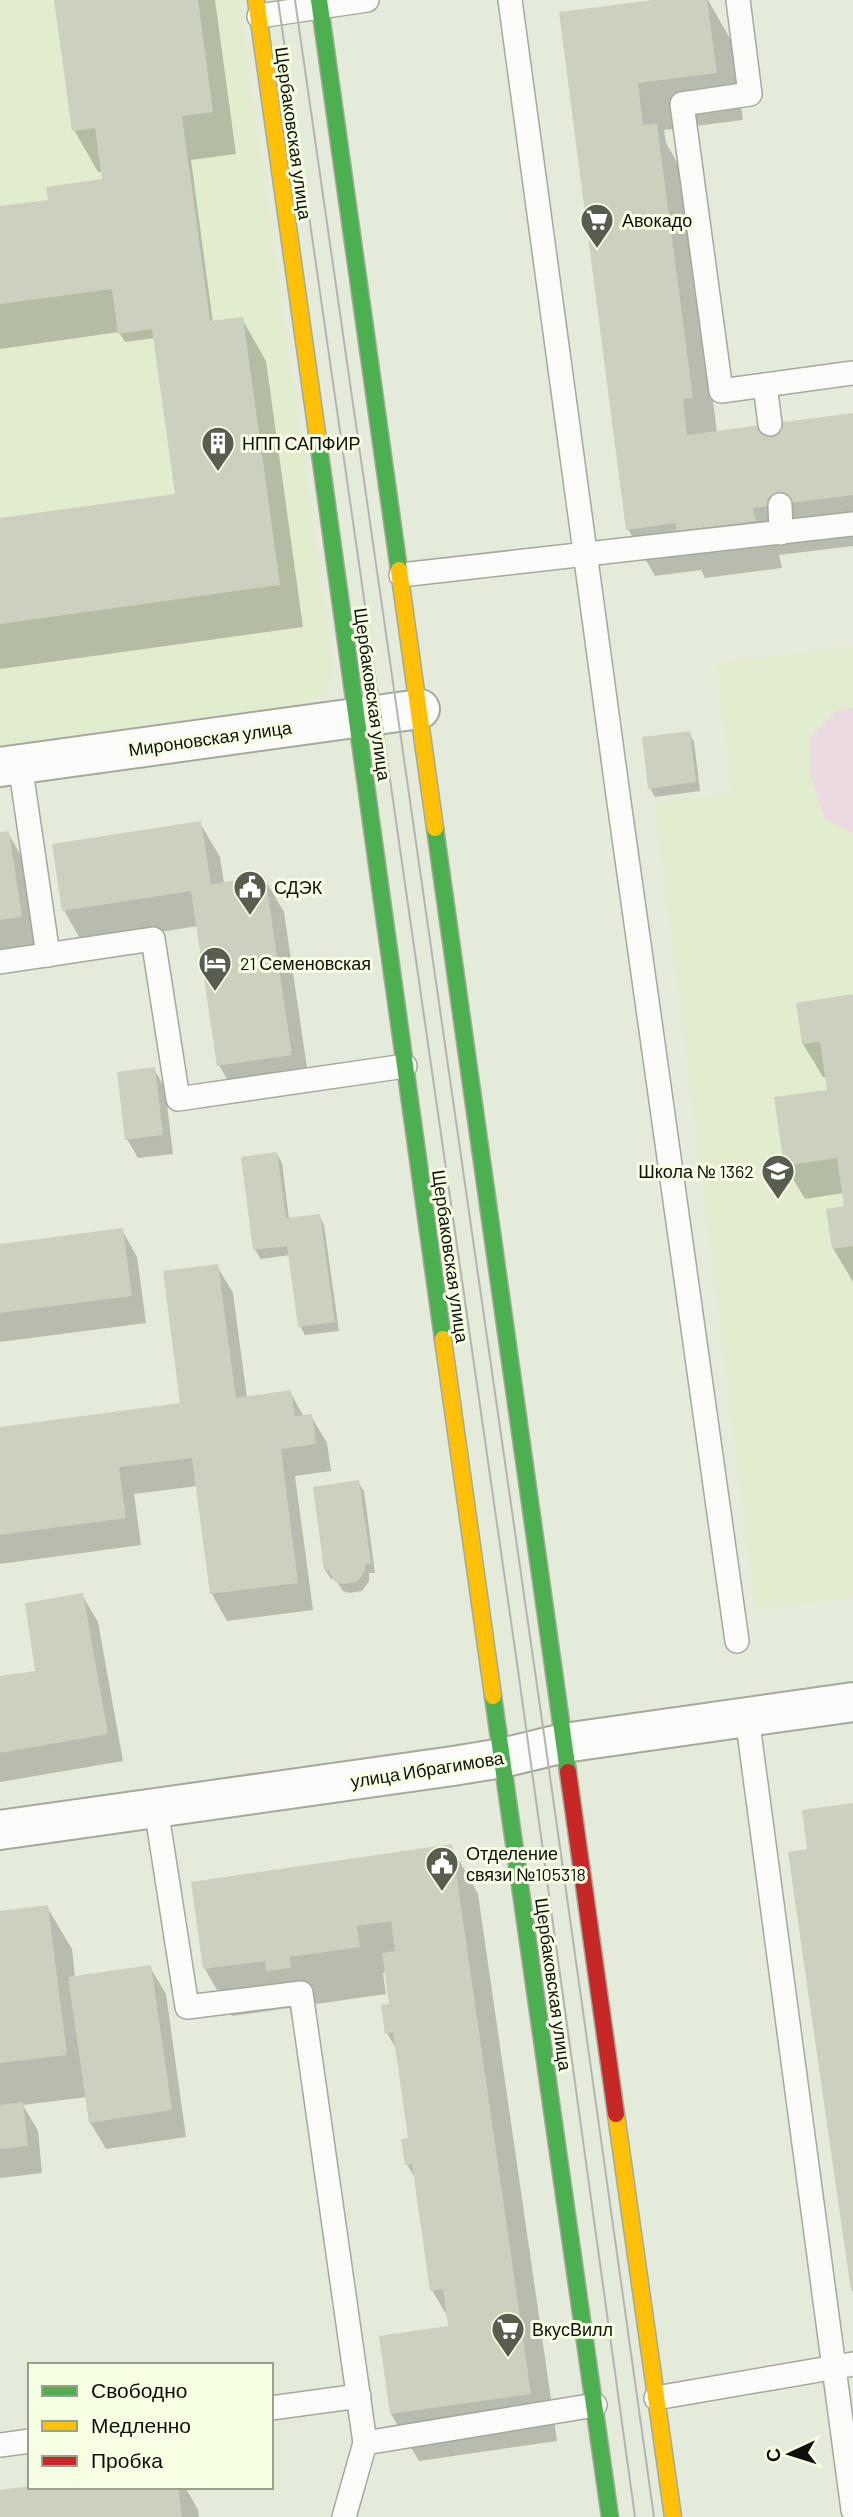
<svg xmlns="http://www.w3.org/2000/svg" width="853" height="2517" viewBox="0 0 853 2517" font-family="Barlow,sans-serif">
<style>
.built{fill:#e2ecce}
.green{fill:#ecdae3}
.shadow{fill:#0003}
.building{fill:#cbd1be}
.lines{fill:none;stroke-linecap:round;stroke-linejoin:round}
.lane-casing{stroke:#a5a99c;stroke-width:26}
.street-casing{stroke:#a5a99c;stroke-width:42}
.fast-casing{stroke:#a5a99c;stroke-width:19}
.slow-casing{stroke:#a5a99c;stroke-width:19}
.jam-casing{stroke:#a5a99c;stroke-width:19}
.lane{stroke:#fbfcf9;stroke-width:23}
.street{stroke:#fbfcf9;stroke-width:38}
.fast{stroke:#4caf50;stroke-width:16}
.slow{stroke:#ffc107;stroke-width:16}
.jam{stroke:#c62828;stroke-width:16}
.tram{stroke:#b4b5b1;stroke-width:2}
.labels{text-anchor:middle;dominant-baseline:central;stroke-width:6;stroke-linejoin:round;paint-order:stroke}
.street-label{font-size:18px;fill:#0e1106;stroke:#f6ffe4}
.poi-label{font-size:18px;fill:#0e1106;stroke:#f6ffe4;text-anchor:start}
</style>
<rect width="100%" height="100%" fill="#e5ebda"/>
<g class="built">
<polygon points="0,0 239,0 333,661 332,682 320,698 302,704 0,745"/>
<polygon points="853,646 853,1598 755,1609 654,803 732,793 716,663"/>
</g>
<polygon class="green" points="853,708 853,833 824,818 811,776 810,737 836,711"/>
<g class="shadow">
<polygon points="56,0 215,0 236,154 191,160 213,323 242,319 266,361 303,627 0,669 0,520 177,495 155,338 125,342 119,332 0,349 0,208 49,201 104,180 103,172 98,172 74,130"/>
<polygon points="666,0 708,0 732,42 743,120 664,130 666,143 683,173 717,432 853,414 853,546 779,555 782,568 705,578 701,570 655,576 628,529 561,14"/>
<polygon points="689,733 694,742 700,791 655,797 650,788"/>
<polygon points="200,823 220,857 224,884 264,878 284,912 310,1088 238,1099 219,1065 198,926 83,944 64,910"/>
<polygon points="8,833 35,880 48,964 0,972 0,834"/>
<polygon points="853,996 853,1282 833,1248 846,1208 844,1193 805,1199 785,1165 829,1091 827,1077 823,1077 803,1044"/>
<polygon points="154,1069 165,1088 173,1154 138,1158 127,1139"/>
<polygon points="277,1154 282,1163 289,1219 319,1215 324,1225 339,1331 305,1335 300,1326 290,1255 261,1259 255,1250 243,1158"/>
<polygon points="122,1230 137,1257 146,1323 0,1342 0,1246"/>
<polygon points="217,1266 233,1293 247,1398 290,1392 304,1417 311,1416 327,1443 331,1471 295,1476 313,1610 227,1621 212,1594 197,1486 134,1494 141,1545 0,1564 0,1429 182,1405"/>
<polygon points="358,1482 364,1491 375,1573 369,1573 369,1581 362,1591 349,1593 343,1591 335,1579 331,1579 325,1570"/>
<polygon points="82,1595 98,1622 123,1761 0,1782 0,1678 37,1673"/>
<polygon points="451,1846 478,1894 557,2441 419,2461 391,2414 450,2327 449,2319 432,2290 416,2180 407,2164 410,2139 398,2052 387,2033 391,2006 387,1972 383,1973 386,1994 316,2004 317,2015 295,2018 289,2008 232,2016 205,1969 193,1883"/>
<polygon points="47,1907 72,1949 75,1978 150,1967 166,1994 186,2137 106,2149 90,2122 87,2097 23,2105 38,2131 42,2173 0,2178 0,1913"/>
<polygon points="35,2487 185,2487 198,2510 199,2517 0,2517 0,2492"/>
</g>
<g class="building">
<polygon points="54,0 198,0 213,112 182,116 210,321 243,317 280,585 0,624 0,518 175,494 152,329 118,334 112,289 0,304 0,206 48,200 46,187 102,179 95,128 72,131"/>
<polygon points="653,0 707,0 717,73 638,83 643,125 657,124 693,398 683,399 687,435 853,413 853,495 753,508 756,521 676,531 676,523 626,530 559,12"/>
<polygon points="690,731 696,782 648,789 642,737"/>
<polygon points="201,821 211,884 265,876 292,1055 217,1066 191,891 62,911 52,844"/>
<polygon points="9,831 22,917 0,920 0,832"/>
<polygon points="853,994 853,1246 832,1249 826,1209 844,1206 837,1158 784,1166 774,1097 827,1090 820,1042 802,1044 796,1003"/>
<polygon points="155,1067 163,1135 125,1140 117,1072"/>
<polygon points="277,1152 286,1218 320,1214 335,1322 298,1327 287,1246 253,1250 241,1157"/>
<polygon points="123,1228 132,1296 0,1313 0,1244"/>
<polygon points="218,1264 236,1398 291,1390 295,1416 312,1414 316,1444 281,1449 298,1583 210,1594 192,1458 119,1467 126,1518 0,1535 0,1427 180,1403 163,1271"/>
<polygon points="359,1480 371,1564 365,1564 365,1571 357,1582 342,1584 335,1582 329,1570 324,1570 313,1487"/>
<polygon points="83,1593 108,1734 0,1753 0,1676 35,1671 25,1603"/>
<polygon points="853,1803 853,2291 851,2291 788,1852 807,1849 802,1810"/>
<polygon points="452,1844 531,2394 390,2414 379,2336 448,2326 443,2289 430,2291 412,2164 405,2165 401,2139 408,2138 393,2032 385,2034 381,2005 389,2004 382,1953 395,1951 391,1921 357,1926 360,1947 290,1957 291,1968 266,1971 265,1961 203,1969 191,1882"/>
<polygon points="48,1905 67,2055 0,2063 0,1911"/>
<polygon points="151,1965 172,2110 89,2123 68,1977"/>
<polygon points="23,2102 28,2146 0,2149 0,2105"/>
<polygon points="30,2486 178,2487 182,2517 0,2517 0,2490"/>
</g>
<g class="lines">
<defs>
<g id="lane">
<polyline points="510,0 618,795 737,1641"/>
<polyline points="738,0 750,94 682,104 721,391 853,373"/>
<polyline points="259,16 367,0"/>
<polyline points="765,385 770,424"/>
<polyline points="780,505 781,533"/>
<polyline points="401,575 853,524"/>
<polyline points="20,764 48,955"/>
<polyline points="0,962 153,939 178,1099 405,1066"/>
<polyline points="747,1717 853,2510"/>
<polyline points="156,1808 187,2007 301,1993 365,2443 595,2405"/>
<polyline points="656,2398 853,2364"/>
<polyline points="271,2408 359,2396"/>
<polyline points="0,2445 30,2441"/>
<polyline points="344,2517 365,2443"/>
</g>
<g id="street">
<polyline points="0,767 420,709"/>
<polyline points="0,1830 453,1766 502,1758 564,1743 853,1702"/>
</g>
<g id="fast">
<polyline points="319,0 399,570"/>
<polyline points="318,440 443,1339"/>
<polyline points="435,828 568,1772"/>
<polyline points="493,1696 610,2517"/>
</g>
<g id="slow">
<polyline points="256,0 318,440"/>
<polyline points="399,570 435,828"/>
<polyline points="443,1339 493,1696"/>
<polyline points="616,2114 673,2517"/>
</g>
<polyline id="jam" points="568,1772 616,2114"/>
</defs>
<use href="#lane" class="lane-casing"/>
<use href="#street" class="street-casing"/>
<use href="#fast" class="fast-casing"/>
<use href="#slow" class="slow-casing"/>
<use href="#jam" class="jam-casing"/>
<use href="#lane" class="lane"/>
<use href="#street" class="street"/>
<use href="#fast" class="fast"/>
<use href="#slow" class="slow"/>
<use href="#jam" class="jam"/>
<g class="tram">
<polyline points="278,0 518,1670 635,2517"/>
<polyline points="295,0 546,1748 654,2517"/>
</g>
</g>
<defs>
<symbol id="supermarket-pin" viewBox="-11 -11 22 30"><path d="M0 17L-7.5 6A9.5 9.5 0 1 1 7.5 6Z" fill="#595d50" stroke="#f6ffe4"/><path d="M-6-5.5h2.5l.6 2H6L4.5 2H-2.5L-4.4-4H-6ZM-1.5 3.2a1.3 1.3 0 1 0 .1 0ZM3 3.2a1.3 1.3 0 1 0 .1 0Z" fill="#fff"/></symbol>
<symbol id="building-pin" viewBox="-11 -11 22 30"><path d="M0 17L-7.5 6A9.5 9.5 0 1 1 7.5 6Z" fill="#595d50" stroke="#f6ffe4"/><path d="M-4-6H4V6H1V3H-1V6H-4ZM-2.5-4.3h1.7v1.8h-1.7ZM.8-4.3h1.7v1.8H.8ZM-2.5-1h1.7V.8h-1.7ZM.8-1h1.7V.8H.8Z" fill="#fff"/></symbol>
<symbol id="civic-pin" viewBox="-11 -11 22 30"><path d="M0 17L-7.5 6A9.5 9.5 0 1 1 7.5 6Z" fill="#595d50" stroke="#f6ffe4"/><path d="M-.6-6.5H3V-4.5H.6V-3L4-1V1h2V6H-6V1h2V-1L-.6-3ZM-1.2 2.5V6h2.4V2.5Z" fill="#fff"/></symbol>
<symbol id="hotel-pin" viewBox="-11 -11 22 30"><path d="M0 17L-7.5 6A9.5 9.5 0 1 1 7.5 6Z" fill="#595d50" stroke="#f6ffe4"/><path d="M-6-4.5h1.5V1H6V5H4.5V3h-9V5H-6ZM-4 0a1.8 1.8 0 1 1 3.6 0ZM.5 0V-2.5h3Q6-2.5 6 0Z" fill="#fff"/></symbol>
<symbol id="school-pin" viewBox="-11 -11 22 30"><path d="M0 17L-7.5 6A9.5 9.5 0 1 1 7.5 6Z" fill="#595d50" stroke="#f6ffe4"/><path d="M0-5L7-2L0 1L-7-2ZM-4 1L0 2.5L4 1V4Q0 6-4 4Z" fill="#fff"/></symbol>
</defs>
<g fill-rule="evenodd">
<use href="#supermarket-pin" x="578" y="201" width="38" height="52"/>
<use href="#building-pin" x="199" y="424" width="38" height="52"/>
<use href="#civic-pin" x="231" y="868" width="38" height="52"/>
<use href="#hotel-pin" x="196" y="944" width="38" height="52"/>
<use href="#school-pin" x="759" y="1152" width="38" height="52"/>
<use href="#civic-pin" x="423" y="1844" width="38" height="52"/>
<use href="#supermarket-pin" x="489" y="2310" width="38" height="52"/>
</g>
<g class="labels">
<g class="street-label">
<text transform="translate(294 133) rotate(82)">Щербаковская улица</text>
<text transform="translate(373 694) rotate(82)">Щербаковская улица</text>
<text transform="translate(210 738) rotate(-8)">Мироновская улица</text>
<text transform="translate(451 1256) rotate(82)">Щербаковская улица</text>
<text transform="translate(427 1769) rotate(-9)">улица Ибрагимова</text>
<text transform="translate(554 1984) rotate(82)">Щербаковская улица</text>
</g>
<g class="poi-label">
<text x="622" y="220">Авокадо</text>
<text x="242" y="443">НПП САПФИР</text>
<text x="274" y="887">СДЭК</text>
<text x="240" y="963">21 Семеновская</text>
<text x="754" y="1171" text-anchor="end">Школа № 1362</text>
<text x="466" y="1853">Отделение<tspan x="466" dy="21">связи №105318</tspan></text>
<text x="532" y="2329">ВкусВилл</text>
</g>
</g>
<rect x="28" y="2363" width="245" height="126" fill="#f6ffe4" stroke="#99a08b" stroke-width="2"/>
<rect x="42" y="2386" width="35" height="10" fill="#4caf50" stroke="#99a08b" stroke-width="2"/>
<text x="91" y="2398" font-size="21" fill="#0e1106">Свободно</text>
<rect x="42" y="2421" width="35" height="10" fill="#ffc107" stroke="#99a08b" stroke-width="2"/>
<text x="91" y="2433" font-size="21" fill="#0e1106">Медленно</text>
<rect x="42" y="2456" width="35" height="10" fill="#c62828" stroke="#99a08b" stroke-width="2"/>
<text x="91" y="2468" font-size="21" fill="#0e1106">Пробка</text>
<g transform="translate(790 2454) rotate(266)" stroke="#f6ffe4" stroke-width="5" paint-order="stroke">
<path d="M0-5L12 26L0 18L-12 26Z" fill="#0e1106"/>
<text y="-10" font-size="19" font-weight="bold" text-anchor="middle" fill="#0e1106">С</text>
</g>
</svg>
